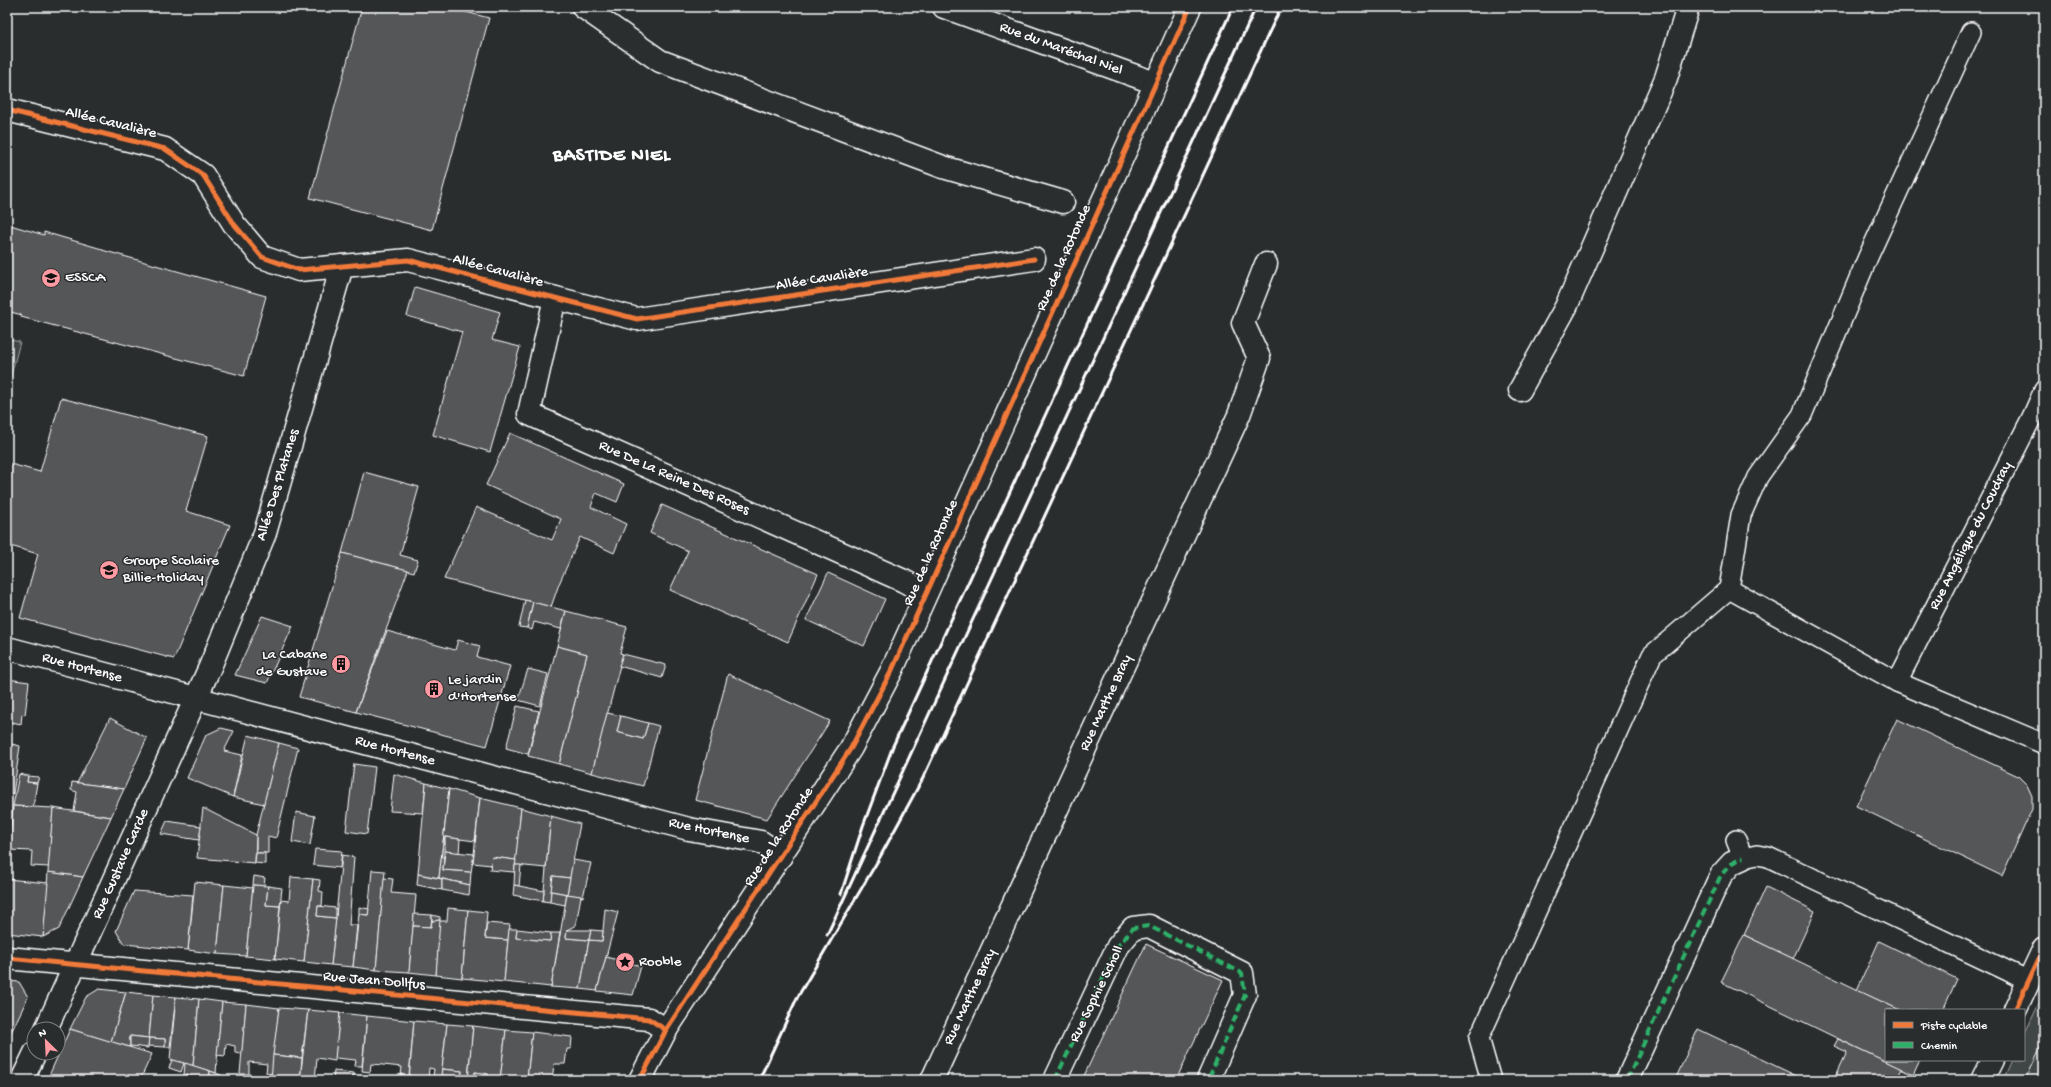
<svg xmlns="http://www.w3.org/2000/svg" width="2051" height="1087" viewBox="0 0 2051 1087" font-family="'Gochi Hand',sans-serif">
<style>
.green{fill:#414445;stroke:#a0a2a2}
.building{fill:#555758;stroke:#fff}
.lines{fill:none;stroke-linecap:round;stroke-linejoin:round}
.service-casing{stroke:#fff;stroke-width:22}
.minor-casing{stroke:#fff;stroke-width:25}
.tertiary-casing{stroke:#fff;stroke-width:25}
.service{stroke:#2a2d2e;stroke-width:19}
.minor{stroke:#2a2d2e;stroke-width:22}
.tertiary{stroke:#2a2d2e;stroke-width:22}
.tram{stroke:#fff;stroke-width:1}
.rail{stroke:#fff;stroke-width:3}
.quiet{stroke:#2db169;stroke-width:4;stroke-dasharray:8 4;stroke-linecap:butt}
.cycleway-casing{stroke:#2a2d2e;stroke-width:8}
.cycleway{stroke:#f17a3a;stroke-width:5}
.labels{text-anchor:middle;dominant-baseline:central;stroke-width:3;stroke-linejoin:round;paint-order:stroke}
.street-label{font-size:15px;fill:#fff;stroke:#2a2d2e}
.poi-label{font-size:15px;fill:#fff;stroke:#2a2d2e;text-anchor:start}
.district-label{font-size:19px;font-weight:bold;letter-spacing:1px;fill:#fff;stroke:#2a2d2e}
</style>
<rect width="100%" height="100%" fill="#2a2d2e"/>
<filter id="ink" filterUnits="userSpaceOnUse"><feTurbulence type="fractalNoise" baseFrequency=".025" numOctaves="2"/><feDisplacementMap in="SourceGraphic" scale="8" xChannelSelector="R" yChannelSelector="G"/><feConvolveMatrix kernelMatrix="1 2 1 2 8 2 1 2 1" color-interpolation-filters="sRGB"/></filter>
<g filter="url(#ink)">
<g class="green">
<polygon points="7,339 20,342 7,390"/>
<polygon points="2044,993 2044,1080 2003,1080 2012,1060 2024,1060 2024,1035"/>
</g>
<g class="building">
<polygon points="362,7 447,7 489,18 432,230 310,198"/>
<polygon points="7,224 44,235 44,232 102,249 102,250 266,296 244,376 21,317 22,315 7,311"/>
<polygon points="415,287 500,312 492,340 520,347 490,452 433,435 462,332 407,316"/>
<polygon points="61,398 208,436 186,511 230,525 174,659 20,618 38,554 7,545 7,463 40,472"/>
<polygon points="510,433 624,484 617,502 596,493 591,507 626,524 614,553 580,537 559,584 551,607 444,579 476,507 552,540 561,519 486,485"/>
<polygon points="364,472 419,487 400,555 418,560 414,572 342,553"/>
<polygon points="662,505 818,574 788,642 670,590 688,551 650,533"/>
<polygon points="342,553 408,570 356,712 299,697"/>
<polygon points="828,573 885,599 864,646 806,620"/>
<polygon points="525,600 533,602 527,628 519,627"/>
<polygon points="533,602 566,611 561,629 534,622 532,630 527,628"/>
<polygon points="566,611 627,627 620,653 623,654 592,773 559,764 587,654 557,646"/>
<polygon points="262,616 293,626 267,683 235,675"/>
<polygon points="387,631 455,650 458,640 480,646 477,657 510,666 487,746 356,712"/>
<polygon points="557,646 587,654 559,764 528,756"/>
<polygon points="623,654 666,665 662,678 619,666"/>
<polygon points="528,669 548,674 540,706 518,700"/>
<polygon points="728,674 830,721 767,819 695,800"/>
<polygon points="7,679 29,682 25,715 22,714 21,724 7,721"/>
<polygon points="517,706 539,711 528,754 506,748"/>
<polygon points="607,713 621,716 617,732 643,739 648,723 659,726 643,786 592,773"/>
<polygon points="621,716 648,723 643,739 617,732"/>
<polygon points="110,718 147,738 124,789 77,783"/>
<polygon points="1897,719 2018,776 2027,785 2032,796 2032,809 2002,876 1856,806"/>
<polygon points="221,728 234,731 224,751 242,755 233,797 187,778 206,735"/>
<polygon points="248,735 279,743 264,804 233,797"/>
<polygon points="7,743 20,746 13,794 7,793"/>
<polygon points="279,743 298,748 276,838 268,836 268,853 256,853 256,835"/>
<polygon points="354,764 375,767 367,834 346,831"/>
<polygon points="19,774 28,776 27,782 37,783 33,807 13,806"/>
<polygon points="394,774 426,783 423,813 390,811"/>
<polygon points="28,776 39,777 37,783 27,782"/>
<polygon points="72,782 124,789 111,817 74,811 77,792 71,790"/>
<polygon points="426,783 449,789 439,878 418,874"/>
<polygon points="449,789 480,798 475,841 445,837 443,870 471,872 470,885 439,878"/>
<polygon points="480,798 521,808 516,860 492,857 491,865 473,863"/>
<polygon points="13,806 53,808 49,867 31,866 32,851 9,850"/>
<polygon points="53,808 111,817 83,877 48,872"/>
<polygon points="203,808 256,835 255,863 197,858"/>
<polygon points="521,808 551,816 546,868 515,865"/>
<polygon points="296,812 315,816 310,845 292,842"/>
<polygon points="551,816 580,824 570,878 553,876 550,902 543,901"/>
<polygon points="167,821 201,826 199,840 161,834"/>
<polygon points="445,837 460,839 459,853 445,851"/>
<polygon points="315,849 342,851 340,868 313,865"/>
<polygon points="445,851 474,854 471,872 443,870"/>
<polygon points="256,853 265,853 265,864 255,863"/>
<polygon points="342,855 354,857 349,925 357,925 353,967 331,965"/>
<polygon points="492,857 516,860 514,872 490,870"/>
<polygon points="573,860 591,863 583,897 567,894"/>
<polygon points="515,865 521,865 519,886 514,885"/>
<polygon points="372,870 385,871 376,970 353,967 359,914 368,915"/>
<polygon points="48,872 83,877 59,929 43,937"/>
<polygon points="418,874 442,879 442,890 417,885"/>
<polygon points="254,876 265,878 264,886 253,885"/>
<polygon points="553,876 570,878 567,894 551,891"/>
<polygon points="291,877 313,879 304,962 275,959 281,900 289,901"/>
<polygon points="384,878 393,879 391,893 416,895 409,972 376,970"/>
<polygon points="7,879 48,883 43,937 7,933"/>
<polygon points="313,879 320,880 319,891 323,892 322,906 318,906 317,916 336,918 331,965 304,962"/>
<polygon points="442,879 470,885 469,895 442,890"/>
<polygon points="195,882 224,885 217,954 188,950"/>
<polygon points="224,885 253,888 246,956 217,954"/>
<polygon points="253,885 268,886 266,905 280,906 275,959 246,956"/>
<polygon points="514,885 544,891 543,901 513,895"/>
<polygon points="268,886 282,888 280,906 266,905"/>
<polygon points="1766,887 1815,911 1793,959 1744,935"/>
<polygon points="134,891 193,895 188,950 124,944 116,931"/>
<polygon points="551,891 567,894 565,905 550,902"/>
<polygon points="567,894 581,896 576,925 567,930 566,938 589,940 580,989 551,987"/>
<polygon points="318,906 336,908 336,918 317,916"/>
<polygon points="359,907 369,909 368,915 359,914"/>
<polygon points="448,908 468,910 462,978 436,975 439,921 447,921"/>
<polygon points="605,909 618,912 597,991 580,989 589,940 602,941"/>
<polygon points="468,910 487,912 485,938 508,940 504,982 462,978"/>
<polygon points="414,914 432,915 431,927 413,926"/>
<polygon points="432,915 440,917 440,920 432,921"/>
<polygon points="440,920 436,975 409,972 413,926 431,927 432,921"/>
<polygon points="487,923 510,925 508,940 485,938"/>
<polygon points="509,929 517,929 516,938 550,941 551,933 560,933 551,987 504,982"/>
<polygon points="517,929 551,933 550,941 516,938"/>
<polygon points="567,930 591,930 589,940 566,938"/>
<polygon points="591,930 603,931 602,941 589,940"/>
<polygon points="1744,935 1900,1010 1886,1010 1886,1060 1920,1060 1913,1075 1721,982"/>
<polygon points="1879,941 1957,979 1943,1010 1900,1010 1857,990"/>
<polygon points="1146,944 1223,980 1176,1080 1082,1080"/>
<polygon points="606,957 641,966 633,995 597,991"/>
<polygon points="7,981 19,982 28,997 7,1041"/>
<polygon points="99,989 126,992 111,1042 70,1029 86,997"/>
<polygon points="126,992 153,995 149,1038 130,1036 130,1047 111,1042"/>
<polygon points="153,995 176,997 170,1047 165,1047 165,1039 149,1038"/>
<polygon points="176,997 199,999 193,1066 170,1059"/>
<polygon points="199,999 222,1002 216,1073 193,1066"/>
<polygon points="222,1002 246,1004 242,1054 235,1053 235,1046 226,1044 225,1056 217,1055"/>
<polygon points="246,1004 279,1008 272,1074 266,1073 267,1064 249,1062 249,1074 240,1074"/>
<polygon points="279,1008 308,1010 302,1058 273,1055"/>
<polygon points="308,1010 340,1013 335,1061 317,1058 315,1080 300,1080"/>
<polygon points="340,1013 367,1016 362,1066 355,1066 356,1060 335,1058"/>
<polygon points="367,1016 414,1021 409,1076 401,1075 402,1067 383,1065 371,1064 370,1072 362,1071"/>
<polygon points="414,1021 447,1024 441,1078 433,1077 434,1069 429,1068 428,1080 409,1080"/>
<polygon points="447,1024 473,1026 468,1078 461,1077 462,1071 442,1069"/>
<polygon points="473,1026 506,1030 500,1080 487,1080 488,1074 475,1072 474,1080 468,1080"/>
<polygon points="70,1029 152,1054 140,1080 47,1080"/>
<polygon points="1698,1029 1805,1080 1675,1080"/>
<polygon points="506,1030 532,1032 527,1080 500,1080"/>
<polygon points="532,1032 572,1037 571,1049 567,1049 565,1064 554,1064 552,1080 527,1080"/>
<polygon points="130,1036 149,1038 148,1048 130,1046"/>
<polygon points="149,1038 165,1039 165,1047 148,1046"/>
<polygon points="1838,1039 1902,1069 1896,1080 1834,1080 1847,1052 1834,1046"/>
<polygon points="273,1055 302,1058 300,1080 271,1080"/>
<polygon points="172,1060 184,1063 181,1072 169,1068"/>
<polygon points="185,1063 210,1071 210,1080 184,1075"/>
<polygon points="442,1069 462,1071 461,1077 441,1075"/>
<polygon points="210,1071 221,1075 221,1080 210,1080"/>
<polygon points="334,1071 354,1073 353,1080 333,1080"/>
<polygon points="475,1072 488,1074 487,1080 474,1080"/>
</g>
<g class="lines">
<defs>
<g id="service">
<polyline points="1729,589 1741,515 1758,477 1802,415 1868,257 1971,32"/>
<polyline points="1897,682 2032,417 2044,390"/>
<polyline points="1736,840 1743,858 1757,855 1768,857 2029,981"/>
<polyline points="1491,1080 1479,1038 1652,655 1729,589 1897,682 2044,744"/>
</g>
<g id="minor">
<polyline points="583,7 660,61 943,167 1063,202"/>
<polyline points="944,7 1155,83"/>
<polyline points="7,110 165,149 203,175 234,224 262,257 299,270 408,260 637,319 1034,259"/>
<polyline points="555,298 529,414 904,581 926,593"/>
<polyline points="1520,390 1566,307 1666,78 1688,7"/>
<polyline points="7,648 689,829 761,842 781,856"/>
<polyline points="7,958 649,1019 666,1030"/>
<polyline points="46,1029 210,667 265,533 342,266"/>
<polyline points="22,1080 35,1053"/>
<polyline points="640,1080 666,1030 851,748 892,670 1190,7"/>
<polyline points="932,1080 1239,415 1259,358 1243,323 1266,264"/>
<polyline points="1055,1080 1118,946 1133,928 1149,926 1242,973 1245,995 1208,1080"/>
<polyline points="1627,1080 1721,875 1732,863 1743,858"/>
</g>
<g id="tertiary">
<polyline points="2015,1010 2044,948"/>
<polyline points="1982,1080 1992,1060"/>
</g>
</defs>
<use href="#service" class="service-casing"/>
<use href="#minor" class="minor-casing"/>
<use href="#tertiary" class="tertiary-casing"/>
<use href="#service" class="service"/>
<use href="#minor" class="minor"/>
<use href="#tertiary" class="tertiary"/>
<g class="tram">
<polyline points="2025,1080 2044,1040"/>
<polyline points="2041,1080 2044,1074"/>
</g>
<g class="rail">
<polyline points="841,894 863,826 893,746 1233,7"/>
<polyline points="827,935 1256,7"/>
<polyline points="759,1080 797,998 880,857 923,778 1281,7"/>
</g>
<g class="quiet">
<polyline points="1055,1080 1118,946 1133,928 1149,926 1242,973 1245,995 1208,1080"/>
<polyline points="1627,1080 1721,875 1732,863 1743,858"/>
</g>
<defs>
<g id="cycleway">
<polyline points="7,110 165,149 203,175 234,224 262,257 299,270 408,260 637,319 1034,259"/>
<polyline points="7,958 649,1019 666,1030"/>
<polyline points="2015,1010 2044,948"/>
<polyline points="640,1080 666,1030 851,748 892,670 1190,7"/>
</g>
</defs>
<use href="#cycleway" class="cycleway-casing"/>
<use href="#cycleway" class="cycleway"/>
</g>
</g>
<defs>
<symbol id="university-disc" viewBox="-11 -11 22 22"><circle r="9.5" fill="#ff9aa2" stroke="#2a2d2e"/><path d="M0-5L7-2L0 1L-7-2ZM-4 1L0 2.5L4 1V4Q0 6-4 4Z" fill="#111"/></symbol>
<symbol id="school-disc" viewBox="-11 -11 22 22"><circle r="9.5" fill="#ff9aa2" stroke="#2a2d2e"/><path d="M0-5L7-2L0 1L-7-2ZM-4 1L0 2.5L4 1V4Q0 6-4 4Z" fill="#111"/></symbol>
<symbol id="building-disc" viewBox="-11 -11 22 22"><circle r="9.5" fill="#ff9aa2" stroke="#2a2d2e"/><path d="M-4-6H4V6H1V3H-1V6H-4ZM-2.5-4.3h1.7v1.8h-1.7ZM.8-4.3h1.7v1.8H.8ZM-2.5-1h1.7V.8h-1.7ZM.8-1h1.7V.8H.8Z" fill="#111"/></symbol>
<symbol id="sight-disc" viewBox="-11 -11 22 22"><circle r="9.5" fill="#ff9aa2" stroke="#2a2d2e"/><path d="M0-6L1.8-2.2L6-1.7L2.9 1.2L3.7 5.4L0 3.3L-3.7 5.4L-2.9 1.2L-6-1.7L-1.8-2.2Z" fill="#111"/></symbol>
</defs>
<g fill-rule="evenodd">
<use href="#university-disc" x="40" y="267" width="22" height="22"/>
<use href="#school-disc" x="98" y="559" width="22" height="22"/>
<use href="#building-disc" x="330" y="653" width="22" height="22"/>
<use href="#building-disc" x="423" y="678" width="22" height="22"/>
<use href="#sight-disc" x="614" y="951" width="22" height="22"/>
</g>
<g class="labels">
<g class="street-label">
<text transform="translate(1061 49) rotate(20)">Rue du Maréchal Niel</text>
<text transform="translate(111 123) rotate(14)">Allée Cavalière</text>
<text transform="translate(1064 258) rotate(-66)">Rue de la Rotonde</text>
<text transform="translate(498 271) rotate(15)">Allée Cavalière</text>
<text transform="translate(822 279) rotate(-9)">Allée Cavalière</text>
<text transform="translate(674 478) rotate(24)">Rue De La Reine Des Roses</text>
<text transform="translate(278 485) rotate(-73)">Allée Des Platanes</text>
<text transform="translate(1971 536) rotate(-63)">Rue Angélique du Coudray</text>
<text transform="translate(931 553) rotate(-66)">Rue de la Rotonde</text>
<text transform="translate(82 668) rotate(15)">Rue Hortense</text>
<text transform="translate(1106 703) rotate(-65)">Rue Marthe Bray</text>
<text transform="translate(395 751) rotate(15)">Rue Hortense</text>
<text transform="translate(709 831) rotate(12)">Rue Hortense</text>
<text transform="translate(779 837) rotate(-57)">Rue de la Rotonde</text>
<text transform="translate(121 864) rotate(-66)">Rue Gustave Carde</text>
<text transform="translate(374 981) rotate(5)">Rue Jean Dollfus</text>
<text transform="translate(1097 994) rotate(-64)">Rue Sophie Scholl</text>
<text transform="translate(970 997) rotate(-65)">Rue Marthe Bray</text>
</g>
<g class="poi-label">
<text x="65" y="278">ESSCA</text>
<text x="123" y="561">Groupe Scolaire<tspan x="123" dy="17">Billie-Holiday</tspan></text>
<text x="327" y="655" text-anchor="end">La Cabane<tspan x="327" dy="17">de Gustave</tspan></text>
<text x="448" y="680">Le jardin<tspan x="448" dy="17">d'Hortense</tspan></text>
<text x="639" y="962">Rooble</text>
</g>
<g class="district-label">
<text x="612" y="156">BASTIDE NIEL</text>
</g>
</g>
<rect width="2051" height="1087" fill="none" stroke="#2a2d2e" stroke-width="24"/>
<rect x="12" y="12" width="2027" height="1063" fill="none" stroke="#fff" stroke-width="1.5" filter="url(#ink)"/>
<rect x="1885" y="1009" width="140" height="52" fill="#2a2d2e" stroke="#7f8182"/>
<rect x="1893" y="1022" width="20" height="6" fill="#f17a3a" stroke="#7f8182"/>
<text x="1921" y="1029" font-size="12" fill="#ffffff">Piste cyclable</text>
<rect x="1893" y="1042" width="20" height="6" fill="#2db169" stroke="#7f8182"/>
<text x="1921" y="1049" font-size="12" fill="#ffffff">Chemin</text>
<g transform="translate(46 1041) rotate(336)"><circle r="19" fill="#2a2d2e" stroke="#7f8182"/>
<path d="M0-3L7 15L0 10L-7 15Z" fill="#ff9aa2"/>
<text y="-6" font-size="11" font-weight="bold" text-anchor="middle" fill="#ffffff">N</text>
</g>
</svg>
